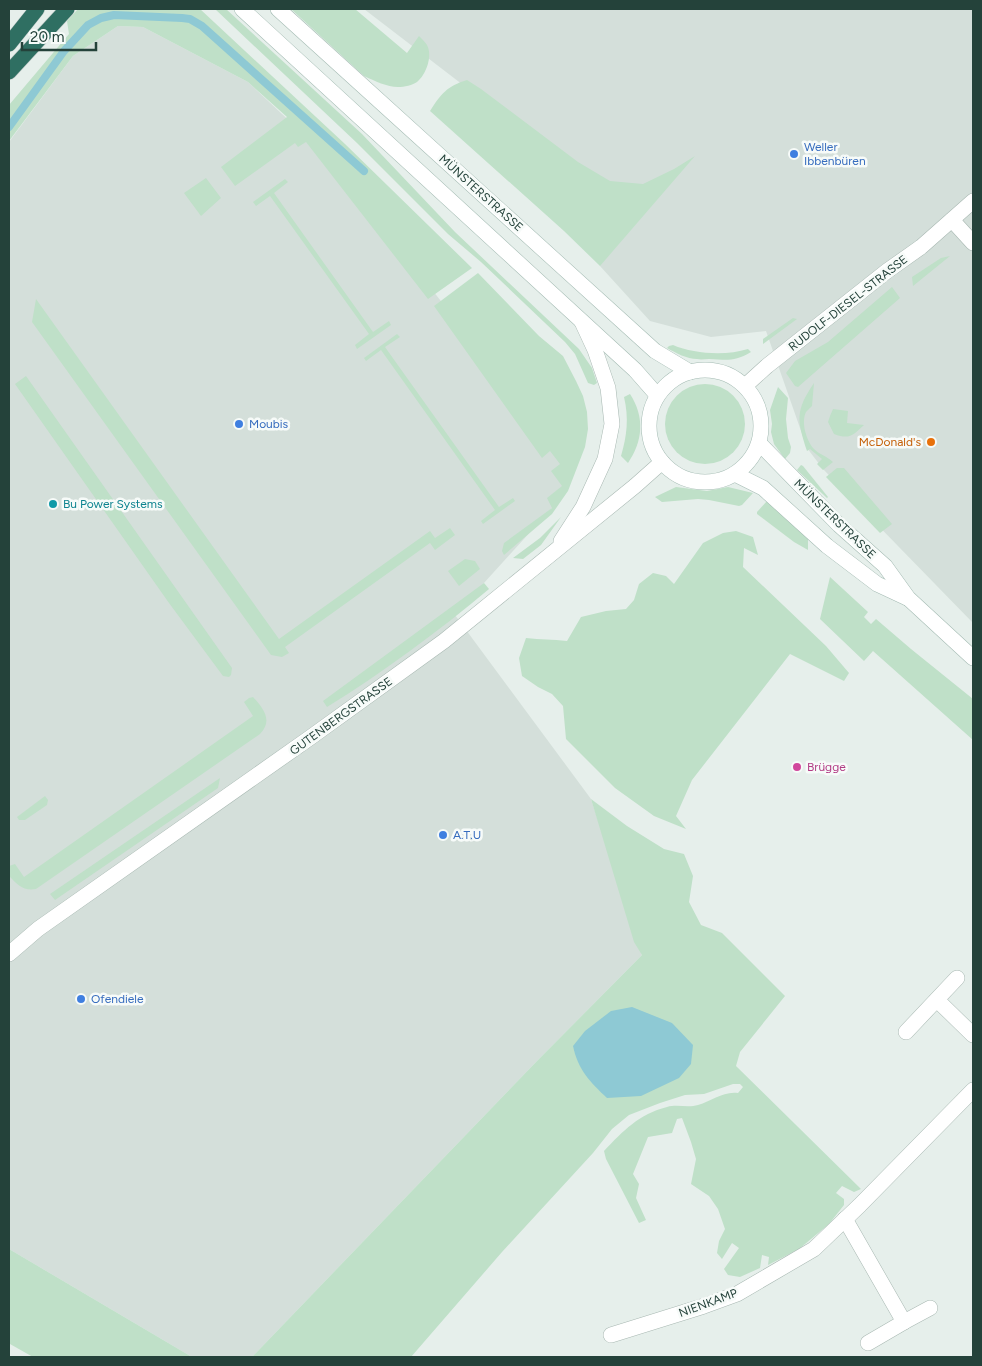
<svg xmlns="http://www.w3.org/2000/svg" width="982" height="1366" viewBox="0 0 982 1366" font-family="Figtree,sans-serif">
<style>
.built{fill:#d4dfda}
.green{fill:#bfe0c8}
.water{fill:#8ec9d4}
.lines{fill:none;stroke-linecap:round;stroke-linejoin:round}
.stream{stroke:#8ec9d4;stroke-width:8}
.minor-casing{stroke:#a8b8b2;stroke-width:16}
.secondary-casing{stroke:#a4bbb3;stroke-width:16}
.motorway-casing{stroke:#c2cac8;stroke-width:16}
.minor{stroke:#fff;stroke-width:15}
.secondary{stroke:#fff;stroke-width:15}
.motorway{stroke:#2f6f62;stroke-width:15}
.shop-dot{fill:#3f7fe0;stroke:#f7fbf9;stroke-width:2}
.food-dot{fill:#e8710a;stroke:#f7fbf9;stroke-width:2}
.culture-dot{fill:#0f9aa8;stroke:#f7fbf9;stroke-width:2}
.hotel-dot{fill:#d1479c;stroke:#f7fbf9;stroke-width:2}
.labels{text-anchor:middle;dominant-baseline:central;stroke-width:5;stroke-linejoin:round;paint-order:stroke}
.shop-label{font-size:12px;fill:#366cbe;stroke:#f7fbf9;text-anchor:start}
.street-label{font-size:12px;fill:#24423a;stroke:#f7fbf9}
.food-label{font-size:12px;fill:#c56008;stroke:#f7fbf9;text-anchor:end}
.culture-label{font-size:12px;fill:#0d838f;stroke:#f7fbf9;text-anchor:start}
.hotel-label{font-size:12px;fill:#b23c85;stroke:#f7fbf9;text-anchor:start}
</style>
<rect width="100%" height="100%" fill="#e6efeb"/>
<g class="built">
<polygon points="364,9 973,9 973,623 823,469 807,448 766,331 711,337 650,321 600,266 592,184"/>
<polygon points="118,26 143,27 248,82 330,159 572,469 552,508 455,615 591,799 642,955 537,1061 252,1357 192,1357 9,1249 9,142 73,56"/>
</g>
<g class="green">
<polygon points="78,9 200,9 345,144 472,268 428,299 306,142 298,147 295,143 235,186 221,167 287,117 248,82 143,27 118,26 73,56 9,141 9,105 69,34 67,21"/>
<polygon points="215,9 226,9 362,134 455,232 579,349 592,368 597,383 594,385 588,383 575,354 565,342 481,262 448,234 357,143"/>
<path d="M291,9H355L407,53L419,36C422,39 425,42 427,45C433,56 426,75 417,82C413,85 404,87 398,87C387,87 375,81 364,76Z"/>
<path d="M467,80L481,89L578,162L610,181L643,184L674,169L695,156L600,266L564,231L430,111C441,94 447,86 467,80Z"/>
<polygon points="206,178 221,198 201,216 184,193"/>
<polygon points="285,179 288,182 274,193 373,332 389,321 391,325 357,349 355,345 369,334 270,196 256,206 253,202"/>
<polygon points="950,256 913,286 912,277 941,258"/>
<polygon points="478,273 539,336 563,356 576,381 583,396 587,412 588,429 585,447 568,491 552,514 504,555 502,551 504,543 552,508 547,498 562,486 551,471 560,464 550,451 542,458 434,306"/>
<polygon points="892,287 900,298 798,387 795,386 786,373 795,361 828,342"/>
<polygon points="36,299 279,639 430,531 435,538 450,528 455,535 435,550 430,543 285,647 289,653 282,657 271,655 32,322"/>
<polygon points="793,318 797,319 763,344 763,339"/>
<polygon points="397,334 400,337 385,347 499,507 513,498 515,501 483,524 481,521 495,510 381,350 366,361 364,358"/>
<path d="M673,345C694,354 726,356 748,349L751,352C734,362 727,360 709,359C705,359 701,360 697,359C687,359 676,353 667,348L669,346Z"/>
<polygon points="26,376 232,668 231,675 229,677 223,676 169,603 15,384"/>
<path d="M814,383L812,406C811,407 807,411 806,412C801,422 806,439 813,448C818,454 827,456 833,462L823,470L817,464L822,459L810,449L807,451C797,420 795,411 814,383Z"/>
<circle cx="705" cy="424" r="40"/>
<polygon points="778,387 788,398 786,419 788,438 791,447 790,453 785,459 774,444 771,432 772,424 770,410"/>
<path d="M630,394C645,417 643,441 628,463L621,456C627,436 629,418 624,397Z"/>
<path d="M833,409L848,411L847,423L864,425C853,435 850,440 834,434L828,422L830,416Z"/>
<polygon points="801,465 803,466 828,497 827,498 797,470"/>
<polygon points="837,468 844,468 892,524 880,533 826,477"/>
<polygon points="676,487 707,491 728,487 753,493 742,505 739,506 709,500 698,499 662,502 655,497"/>
<polygon points="767,501 808,538 808,550 794,542 757,514 757,512"/>
<polygon points="561,517 541,545 523,559 513,558 540,538"/>
<path d="M736,531L753,537L758,555L744,548L743,567L826,646L849,673L844,681L790,654L692,780L676,816L686,829L654,816L615,788L566,739L563,706L552,694L538,687L522,676L519,658L526,638C541,640 552,639 567,641L581,617L606,611L626,609L634,600L639,584L653,573L666,576L674,584L703,543L723,533Z"/>
<polygon points="465,559 475,561 480,569 459,586 448,571"/>
<polygon points="830,577 868,612 864,617 871,624 876,619 911,649 973,699 973,740 873,651 864,661 820,619"/>
<path d="M484,583L489,589C439,631 382,673 327,707L323,701Z"/>
<path d="M253,697C264,709 273,721 260,734L36,889C23,891 18,885 9,876V866L15,864L24,877L253,716L244,702L249,698Z"/>
<polygon points="220,778 218,788 55,900 50,894"/>
<polygon points="45,796 48,800 47,805 25,820 19,820 17,817"/>
<path d="M591,799L627,826L664,849L684,854L693,876L689,902L701,925L722,933L785,996L740,1052L736,1066L861,1189L854,1192L842,1186L836,1193L844,1199V1205L829,1224L799,1249L768,1265L769,1257L762,1255L760,1268L740,1277L728,1275L724,1269L739,1248L732,1243L722,1259L717,1253L719,1241L725,1229L718,1209L709,1196L691,1184L696,1159L691,1142L682,1118L677,1119L672,1133L648,1137L633,1174L639,1184L636,1198L646,1220L639,1223L606,1159L604,1151C623,1131 639,1114 667,1107C677,1104 688,1108 698,1105C712,1101 723,1091 738,1093L743,1087L740,1084H733L704,1094L685,1095L660,1103L629,1115L612,1129L593,1153L502,1252L411,1357H252L537,1061L642,955L634,942Z"/>
<polygon points="9,1249 192,1357 33,1357 10,1344 9,1344"/>
</g>
<path class="water" d="M632,1007L672,1023L693,1045L691,1064L679,1078L641,1096L607,1098C590,1082 578,1070 573,1046L585,1031L611,1011Z"/>
<g class="lines">
<polyline class="stream" points="9,127 64,51 88,25 101,18 114,15 182,18 190,19 202,26 364,171"/>
<defs>
<g id="minor">
<polyline points="952,220 973,243"/>
<polyline points="745,386 767,366 887,271 921,247 973,201"/>
<polyline points="561,541 583,507 605,459 612,424 608,388 595,350 582,322"/>
<polyline points="9,954 38,929 311,737 444,641 635,486 662,462"/>
<polyline points="937,1000 973,1035"/>
<polyline points="906,1032 957,978"/>
<polyline points="845,1219 904,1322"/>
<polyline points="611,1335 704,1306 737,1294 814,1249 860,1205 973,1090"/>
<polyline points="868,1343 904,1322 930,1308"/>
</g>
<g id="secondary">
<polyline points="242,9 635,370 657,395"/>
<polyline points="278,9 655,351 690,372"/>
<circle cx="705" cy="426" r="56"/>
<polyline points="759,443 839,525 885,566 908,598 973,658"/>
<polyline points="735,474 763,488 827,546 877,584 907,598"/>
</g>
<g id="motorway">
<polyline points="9,44 37,9"/>
<polyline points="9,72 67,9"/>
</g>
</defs>
<use href="#minor" class="minor-casing"/>
<use href="#secondary" class="secondary-casing"/>
<use href="#motorway" class="motorway-casing"/>
<use href="#minor" class="minor"/>
<use href="#secondary" class="secondary"/>
<use href="#motorway" class="motorway"/>
</g>
<g class="shop-dot">
<circle cx="794" cy="154" r="5"/>
<circle cx="239" cy="424" r="5"/>
<circle cx="443" cy="835" r="5"/>
<circle cx="81" cy="999" r="5"/>
</g>
<circle class="food-dot" cx="931" cy="442" r="5"/>
<circle class="culture-dot" cx="53" cy="504" r="5"/>
<circle class="hotel-dot" cx="797" cy="767" r="5"/>
<g class="labels">
<g class="shop-label">
<text x="804" y="147">Weller<tspan x="804" dy="14">Ibbenbüren</tspan></text>
<text x="249" y="424">Moubis</text>
<text x="453" y="835">A.T.U</text>
<text x="91" y="999">Ofendiele</text>
</g>
<g class="street-label">
<text transform="translate(481 193) rotate(42)">MÜNSTERSTRASSE</text>
<text transform="translate(848 303) rotate(-38)">RUDOLF-DIESEL-STRASSE</text>
<text transform="translate(835 519) rotate(44)">MÜNSTERSTRASSE</text>
<text transform="translate(341 716) rotate(-36)">GUTENBERGSTRASSE</text>
<text transform="translate(708 1303) rotate(-20)">NIENKAMP</text>
</g>
<g class="food-label">
<text x="921" y="442">McDonald's</text>
</g>
<g class="culture-label">
<text x="63" y="504">Bu Power Systems</text>
</g>
<g class="hotel-label">
<text x="807" y="767">Brügge</text>
</g>
</g>
<rect width="982" height="1366" fill="none" stroke="#24423a" stroke-width="20"/>
<path d="M22 42v8h74v-8" fill="none" stroke="#24423a" stroke-width="2.5"/>
<text x="30" y="42" font-size="15" fill="#24423a" stroke="#f7fbf9" stroke-width="4" paint-order="stroke">20 m</text>
</svg>
